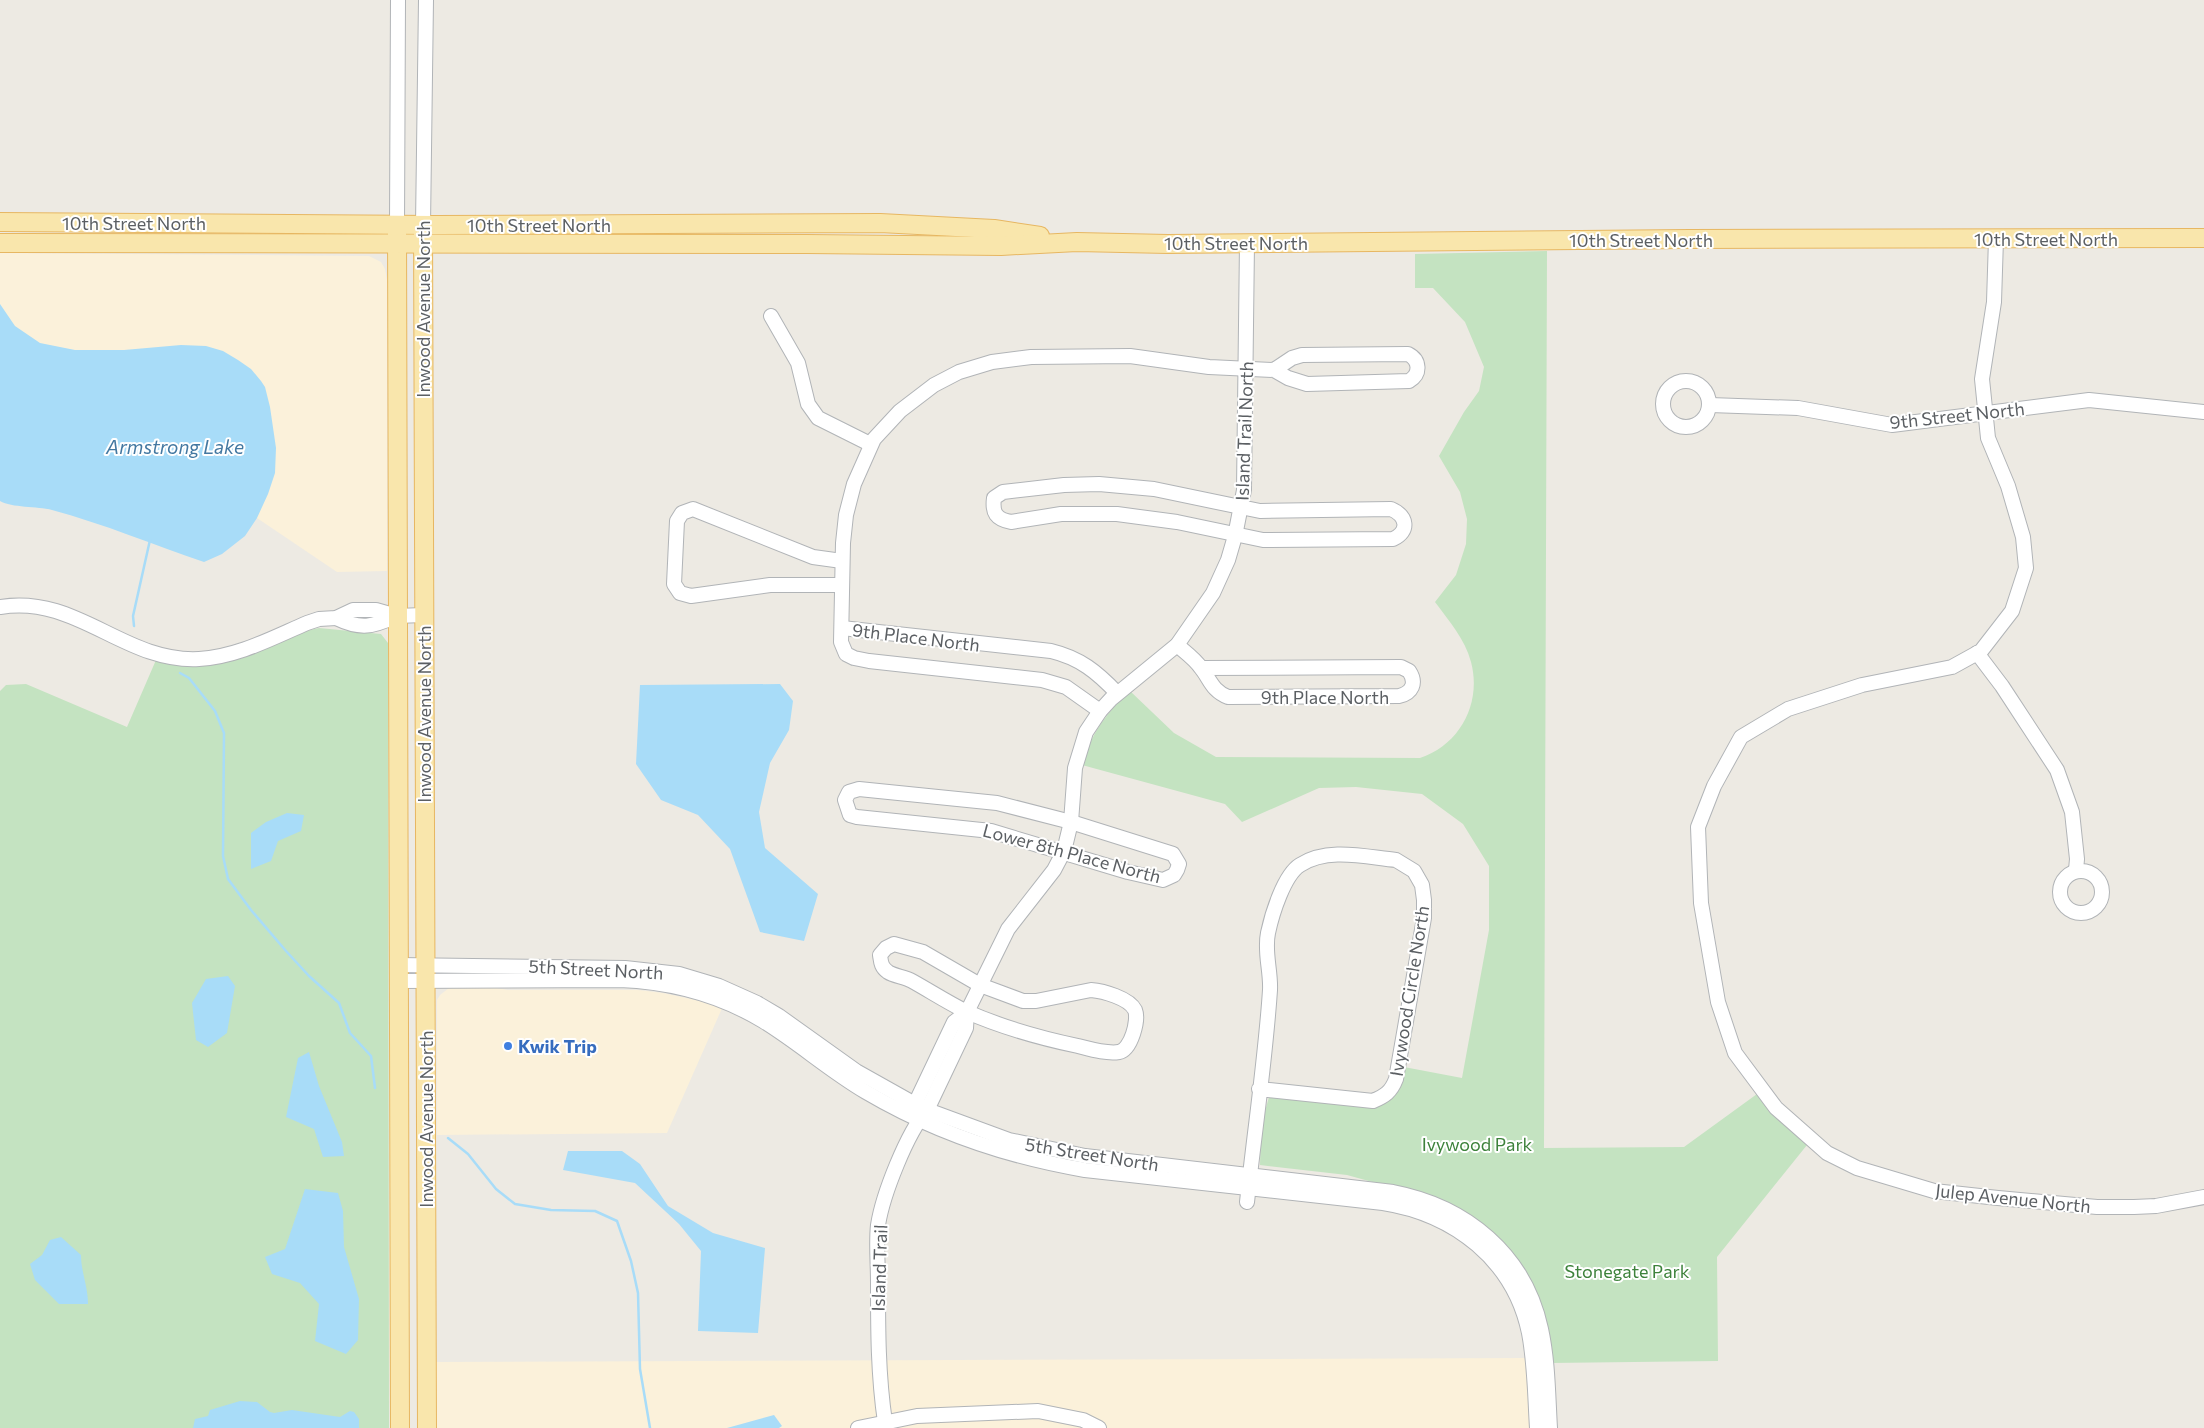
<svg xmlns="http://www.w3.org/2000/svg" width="2204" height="1428" viewBox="0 0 2204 1428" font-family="Commissioner,sans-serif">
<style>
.commercial{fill:#fbf1da}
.green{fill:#c4e3c1}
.water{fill:#a8dcf8}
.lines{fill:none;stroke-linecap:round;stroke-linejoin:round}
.stream{stroke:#a8dcf8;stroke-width:2.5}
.minor-casing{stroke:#b1b4b7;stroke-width:16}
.major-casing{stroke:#e7b762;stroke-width:20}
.minor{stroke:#fff;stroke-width:14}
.major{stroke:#f9e6ac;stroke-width:18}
.shop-dot{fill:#3f7fe0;stroke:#fff;stroke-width:2}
.labels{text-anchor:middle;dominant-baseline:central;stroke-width:4;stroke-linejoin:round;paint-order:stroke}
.street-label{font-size:18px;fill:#5b5f63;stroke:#fff}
.shop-label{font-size:18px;font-weight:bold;fill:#366cbe;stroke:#fff;text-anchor:start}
.park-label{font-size:18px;fill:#3d823b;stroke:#fff}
.water-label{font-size:19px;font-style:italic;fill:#4378a1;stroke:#fff}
</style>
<rect width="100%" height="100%" fill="#edeae3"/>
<g class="commercial">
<polygon points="0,253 369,256 381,262 385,269 387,280 387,571 337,572 0,345"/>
<polygon points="484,986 508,990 638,990 663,993 723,1006 667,1133 437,1135 437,1000 440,995 449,988"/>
<polygon points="1528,1358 1532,1428 435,1428 435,1362"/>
</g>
<g class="green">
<path d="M1547,251L1544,1148L1684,1147L1757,1094L1807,1145L1717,1257L1718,1361L1550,1363L1543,1316L1445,1202L1347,1175L1260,1165L1261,1125L1269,1097C1293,1099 1371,1112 1388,1101C1400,1094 1401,1079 1404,1067L1462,1078L1489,930V866L1463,824L1422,794L1356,787L1319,788L1242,822L1225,804L1082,765C1091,734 1106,713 1130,691L1174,733L1216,757L1420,758C1460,745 1482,703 1471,662C1465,639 1449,621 1435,602L1456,575L1466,544L1467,519L1460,492L1439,456L1464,412L1479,391L1484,367L1465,322L1433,288H1415V254Z"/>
<path d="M319,628L381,634L388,643L389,1428H0V691L6,685L26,684L127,727L156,660C198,669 233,662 272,646C287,639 303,631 319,628Z"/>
</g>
<g class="water">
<path d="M0,304L15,326L40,343L75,350H124L181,345L206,346L223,351L238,360L251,369L261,381L265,387L270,407L276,448L275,473L268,494L257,518L245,536L222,554L204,562C154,545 104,524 52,510C37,506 12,508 0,501Z"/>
<polygon points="780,684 793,701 789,730 770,763 759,812 765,848 818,894 804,941 760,932 730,849 698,815 661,800 636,764 640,685"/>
<polygon points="287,813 304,815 301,831 278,841 271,861 251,869 251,833 266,822"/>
<polygon points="228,976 235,986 227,1033 208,1047 196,1040 192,1003 206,979"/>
<polygon points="309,1052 319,1086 342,1142 344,1156 323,1157 314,1129 286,1117 298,1058"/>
<polygon points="568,1151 622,1151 640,1164 668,1206 713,1233 765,1248 758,1333 698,1331 701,1251 679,1224 635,1183 563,1170"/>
<polygon points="305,1189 338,1193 343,1211 344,1247 359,1299 358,1340 346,1354 315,1341 319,1304 300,1283 272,1274 265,1257 285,1249"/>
<path d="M61,1237L81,1255C81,1272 88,1286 88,1304H59L35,1280L30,1264L42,1255L50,1240Z"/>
<polygon points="240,1401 257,1402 270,1412 274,1413 292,1410 340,1417 350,1411 354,1412 359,1419 359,1428 193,1428 195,1419 208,1416 210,1410"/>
<polygon points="774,1415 782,1426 779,1428 727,1428"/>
</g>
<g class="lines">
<g class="stream">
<polyline points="134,626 133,616 150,540"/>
<polyline points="180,673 189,678 215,711 224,733 223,856 228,879 251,910 286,951 309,976 339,1003 350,1033 371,1056 375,1088"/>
<polyline points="448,1138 468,1154 496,1189 515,1204 551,1210 595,1211 617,1221 631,1261 638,1293 640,1369 650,1428"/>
</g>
<defs>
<g id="minor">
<polyline points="397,225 398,0"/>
<polyline points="423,225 426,0"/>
<polyline points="1996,239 1994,302 1982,379 1988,438 2008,486 2023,537 2026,568 2012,611 1981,651 1952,667 1862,685 1788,709 1741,737 1714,786 1698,827 1701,903 1718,1002 1735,1053 1776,1108 1827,1153 1857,1168 1934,1191 1998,1198 2097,1207 2134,1207 2156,1206 2204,1197"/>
<polyline points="771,316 798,363 808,404 818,418 870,444"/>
<circle cx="1686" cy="404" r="23"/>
<polyline points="1710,405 1798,408 1892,425 2089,400 2204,412"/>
<path d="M1099,484L1154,489L1260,511L1391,509C1407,516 1410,531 1393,539L1263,540L1177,522L1117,514H1061L1011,522C996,519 992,513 994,498L1003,492L1064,485Z"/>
<polyline points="841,585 770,585 691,596 680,593 674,584 677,521 682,513 693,509 813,557 842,561"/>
<path d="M0,607C77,594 124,663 199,659C237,657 272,638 307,623L319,619L336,618L353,610H376L397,616L423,615"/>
<path d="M336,618C361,630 372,627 397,616"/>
<path d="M842,628L1051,651C1080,658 1097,672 1117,693"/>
<path d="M1177,645C1185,652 1195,659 1201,668C1210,679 1212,691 1228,697L1399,696C1412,693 1417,683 1409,671L1401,667L1201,668"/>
<polyline points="1977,653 2002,686 2057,770 2072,812 2077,859 2076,870"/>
<path d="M1100,711L1066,687L1042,680L869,661L854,658L846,654L841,642L843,543L846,515L854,484L874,439L900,411L934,385L959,372L992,362L1031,357L1130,356L1209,367L1274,370L1288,378L1307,384L1409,381C1421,374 1420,360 1408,354L1302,355L1292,358L1274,370"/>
<polygon points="859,789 997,803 1071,822 1173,854 1179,864 1177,870 1174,875 1163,880 1128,872 991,831 857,817 850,815 845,800 849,792"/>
<circle cx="2081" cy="892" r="21"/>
<path d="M894,944L923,952L980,985L1023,1001H1036L1091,990C1103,991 1129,998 1135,1010C1139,1020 1131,1050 1119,1052C1106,1054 1090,1049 1078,1046C1040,1038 1001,1027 965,1011C947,1002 930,991 912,981C905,977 894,976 888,972C881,967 881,962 880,955L886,948Z"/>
<path d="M398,965L625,968L679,974L719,986L757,1003L779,1016L856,1071L922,1108L1009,1140L1085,1156L1393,1192C1466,1206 1525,1254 1541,1329C1548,1361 1548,1395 1550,1428"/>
<path d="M398,981L620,980C671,982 720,995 763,1021C799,1043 830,1071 866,1092C934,1132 1008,1157 1085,1170L1383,1203C1454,1214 1514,1260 1529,1333C1535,1364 1535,1397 1537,1428"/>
<polyline points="917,1111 915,1104 954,1022 967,1012 1008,929 1054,870 1064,851 1071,822 1075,768 1086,732 1100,711 1111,699 1177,645 1213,593 1228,560 1235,536 1244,490 1247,243"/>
<path d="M1247,1202L1250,1175C1257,1114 1266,1051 1270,990C1271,971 1264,952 1268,933C1272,914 1284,875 1300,865C1328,847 1365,857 1396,860L1414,871L1422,885L1424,900V918L1396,1079C1391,1092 1385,1096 1373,1101L1259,1089"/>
<path d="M885,1422C878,1375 878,1329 878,1282C878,1263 876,1243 878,1225C883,1194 907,1133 927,1110L966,1028L967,1012"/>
<polyline points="858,1428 917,1416 1038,1411 1083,1420 1099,1428"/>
</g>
<g id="major">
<polyline points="0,222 435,225 880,223 994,229 1040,236"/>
<polyline points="397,225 400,1428"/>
<polyline points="423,225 427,1428"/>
<polyline points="0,243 807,244 1001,246 1077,242 1168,244 1690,239 2204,238"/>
</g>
</defs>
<use href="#minor" class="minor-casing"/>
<use href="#major" class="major-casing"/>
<use href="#minor" class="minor"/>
<use href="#major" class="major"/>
</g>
<circle class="shop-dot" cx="508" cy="1046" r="5"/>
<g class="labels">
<g class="street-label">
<text x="134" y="223">10th Street North</text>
<text x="539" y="225">10th Street North</text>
<text x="2046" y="239">10th Street North</text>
<text x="1641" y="240">10th Street North</text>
<text x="1236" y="243">10th Street North</text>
<text transform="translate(423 309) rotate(-90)">Inwood Avenue North</text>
<text transform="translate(1957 415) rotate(-6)">9th Street North</text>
<text transform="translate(1244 431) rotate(-88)">Island Trail North</text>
<text transform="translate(916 637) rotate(7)">9th Place North</text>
<text x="1325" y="697">9th Place North</text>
<text transform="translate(424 714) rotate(-90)">Inwood Avenue North</text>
<text transform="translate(1072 853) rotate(15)">Lower 8th Place North</text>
<text transform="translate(596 969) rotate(3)">5th Street North</text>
<text transform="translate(1409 991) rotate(-81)">Ivywood Circle North</text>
<text transform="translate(426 1119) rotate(-90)">Inwood Avenue North</text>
<text transform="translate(1092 1154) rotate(9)">5th Street North</text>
<text transform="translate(2013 1198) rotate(6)">Julep Avenue North</text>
<text transform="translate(879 1268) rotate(-88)">Island Trail</text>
</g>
<g class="shop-label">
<text x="518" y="1046">Kwik Trip</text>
</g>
<g class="park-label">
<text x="1477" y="1144">Ivywood Park</text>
<text x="1627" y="1271">Stonegate Park</text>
</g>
<g class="water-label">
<text x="175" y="446">Armstrong Lake</text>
</g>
</g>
</svg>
